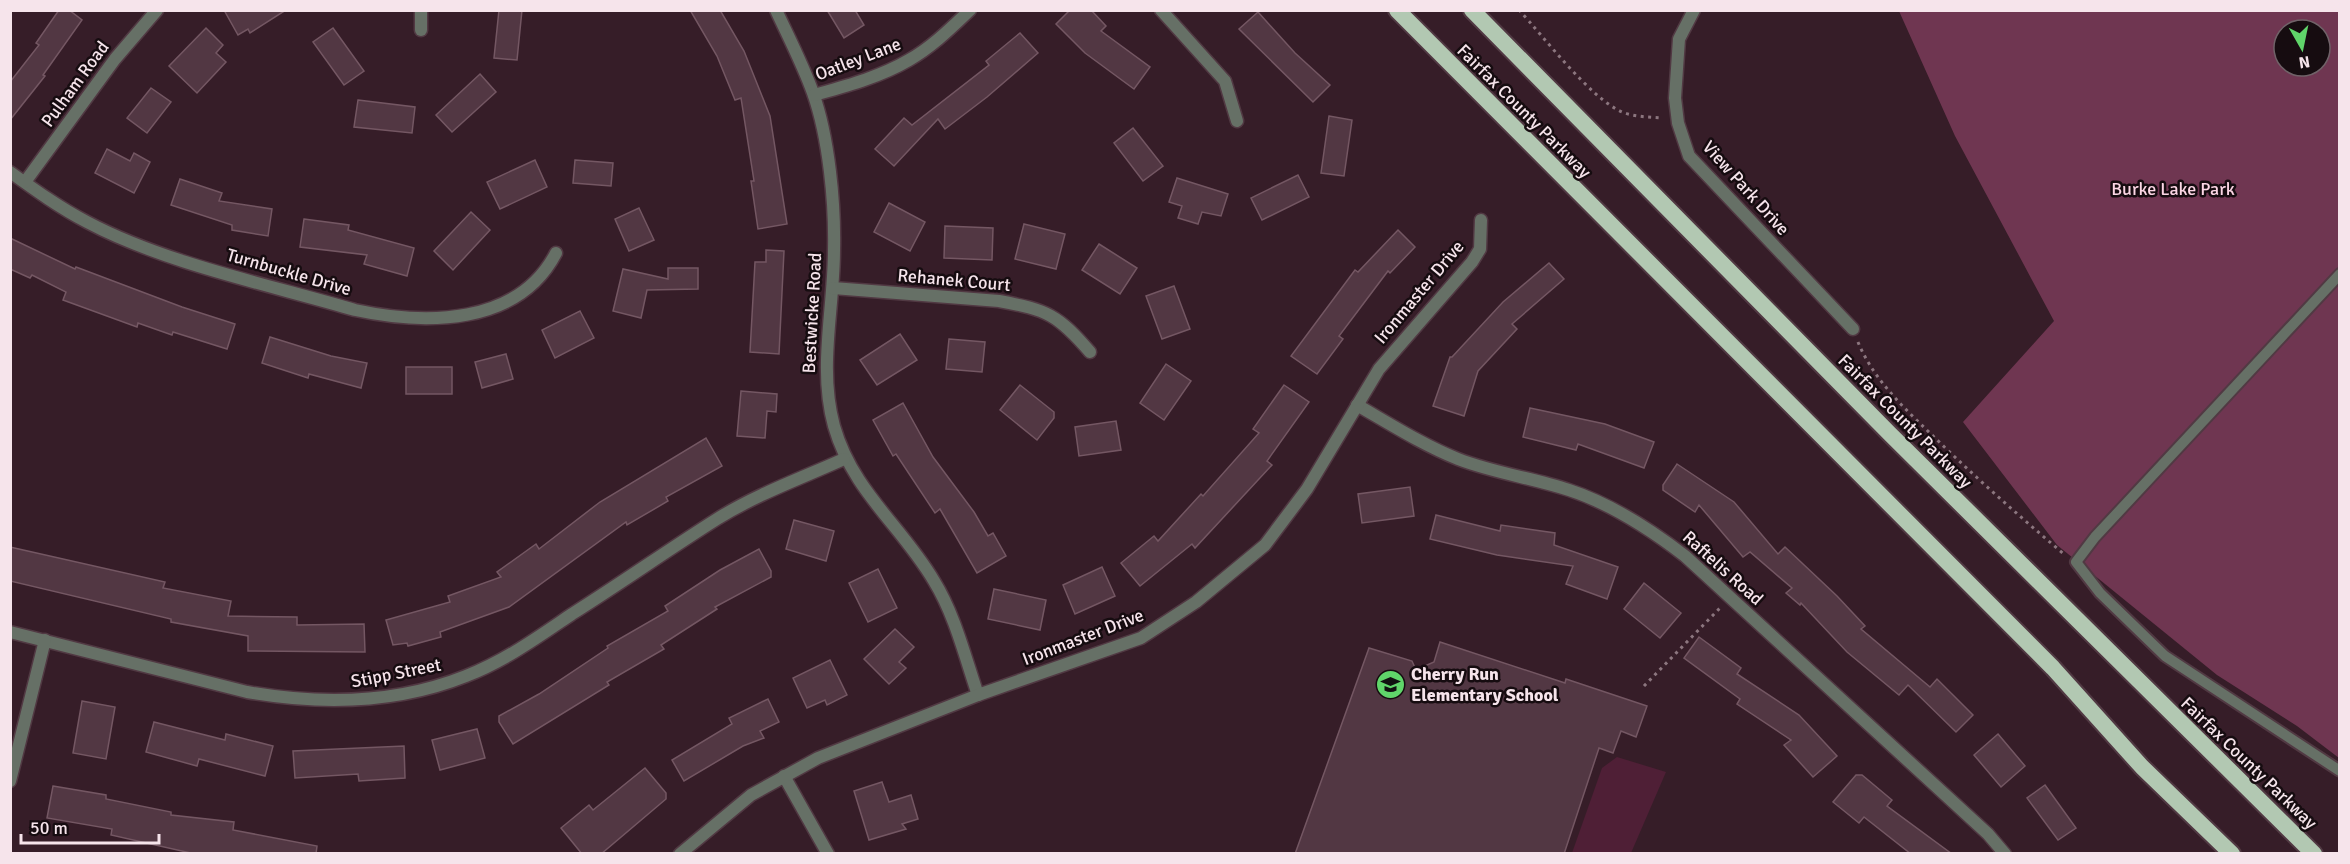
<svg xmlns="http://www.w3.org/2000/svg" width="2350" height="864" viewBox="0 0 2350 864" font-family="Signika,sans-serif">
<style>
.green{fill:#4f1f36}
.forest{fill:#6f3651;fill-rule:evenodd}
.building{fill:#523743;stroke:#745763;stroke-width:1.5}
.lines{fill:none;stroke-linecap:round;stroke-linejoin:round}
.service-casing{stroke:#513943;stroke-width:14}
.minor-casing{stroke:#513943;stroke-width:15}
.trunk-casing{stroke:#513943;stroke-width:20}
.path{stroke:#8c767f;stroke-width:3;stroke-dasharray:3 4.5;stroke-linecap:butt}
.service{stroke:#667066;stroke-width:10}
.minor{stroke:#667066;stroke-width:12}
.trunk{stroke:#b2c8b2;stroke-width:16}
.labels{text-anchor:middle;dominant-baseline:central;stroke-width:5;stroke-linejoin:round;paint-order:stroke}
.street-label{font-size:18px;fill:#f6e4eb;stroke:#160c10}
.park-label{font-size:18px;fill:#fcd6e5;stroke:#160c10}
.poi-label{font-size:18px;font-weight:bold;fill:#f6e4eb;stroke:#160c10;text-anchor:start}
</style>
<rect width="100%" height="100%" fill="#361d28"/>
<polygon class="green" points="1617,757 1666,772 1631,853 1572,853 1602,768"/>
<path class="forest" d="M1899,11H2339V758L2297,726L2217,675L2057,545L1963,422L2054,321L1955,136ZM2284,30H2320V66H2284Z"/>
<g class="building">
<polygon points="59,10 69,10 82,20 43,75 45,76 10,120 10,82 39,45 36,43"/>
<polygon points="224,10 286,10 250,33 248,29 238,35"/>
<polygon points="499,10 522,10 517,60 494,58"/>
<polygon points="690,10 720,10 744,51 770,116 787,224 758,229 751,181 754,181 741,98 735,100 717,56"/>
<polygon points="827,10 855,10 864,25 844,38"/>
<polygon points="1070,10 1091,10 1106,26 1101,31 1150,67 1134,89 1085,53 1056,24"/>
<polygon points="1258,12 1295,53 1330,85 1313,102 1239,29"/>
<polygon points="206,28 223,45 216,53 226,62 197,93 169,66"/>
<polygon points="333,28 364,71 344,85 313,42"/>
<polygon points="1020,33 1038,53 987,97 945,129 938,119 894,166 875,149 904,118 912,125 989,65 986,61"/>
<polygon points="480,74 496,92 452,132 436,115"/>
<polygon points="151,88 171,102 147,133 127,118"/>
<polygon points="358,100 415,107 412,133 354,127"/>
<polygon points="1329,116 1352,120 1344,176 1321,173"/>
<polygon points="1133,128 1163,166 1143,181 1114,143"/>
<polygon points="107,149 130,161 134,153 150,162 134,193 95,173"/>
<polygon points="535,160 547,187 500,209 487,182"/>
<polygon points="575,160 613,163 611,186 573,183"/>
<polygon points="1298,175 1309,197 1262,220 1251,198"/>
<polygon points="1177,178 1228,194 1221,216 1202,212 1198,224 1178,218 1182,206 1169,202"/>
<polygon points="180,179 222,193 219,201 272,209 268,236 232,230 232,225 171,205"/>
<polygon points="889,203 925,222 910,251 874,232"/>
<polygon points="639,208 654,240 629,251 615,219"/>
<polygon points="471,212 490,230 453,270 434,251"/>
<polygon points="304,219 349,225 348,230 414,248 407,276 364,264 367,255 300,247"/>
<polygon points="1024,224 1065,234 1056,269 1015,259"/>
<polygon points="945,226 993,228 992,260 944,258"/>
<polygon points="1398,230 1415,247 1390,273 1388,271 1339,336 1343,339 1317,374 1291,356 1355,270 1358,272"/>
<polygon points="10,238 75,269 76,267 182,307 235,324 227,349 173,332 172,335 138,323 137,327 63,300 66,292 32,275 30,278 10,269"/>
<polygon points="1099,244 1137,268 1120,294 1082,270"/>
<polygon points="766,250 784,251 779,354 750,352 755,262 766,262"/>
<polygon points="1549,263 1564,279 1512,324 1517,329 1478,371 1464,416 1433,406 1450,357 1452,357 1503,302"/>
<polygon points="668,268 698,268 698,289 647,290 641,318 613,311 623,269 668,279"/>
<polygon points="1174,286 1190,329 1162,339 1146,296"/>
<polygon points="580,311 594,338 555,358 542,330"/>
<polygon points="900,334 917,360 877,385 860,360"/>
<polygon points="270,337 331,356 367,363 361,388 309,374 308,378 262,363"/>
<polygon points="949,339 985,342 982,372 946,369"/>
<polygon points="506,354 513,379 482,388 475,362"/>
<polygon points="1166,364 1191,381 1164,420 1140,403"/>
<rect x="406" y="367" width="46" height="27"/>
<polygon points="1020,385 1054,412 1054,418 1037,440 1000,410"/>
<polygon points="1284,385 1309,402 1267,461 1272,465 1195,548 1192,544 1140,586 1121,563 1154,536 1158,541 1201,494 1203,496 1259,433 1253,429"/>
<polygon points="741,391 777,394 776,412 767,411 765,438 737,436"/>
<polygon points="903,403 933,457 974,512 988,536 993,533 1006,556 977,573 940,509 935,513 896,454 893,456 873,420"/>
<polygon points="1530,408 1605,424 1654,442 1644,468 1578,444 1576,450 1523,437"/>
<polygon points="1116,421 1121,450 1079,456 1075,427"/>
<polygon points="706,438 722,466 666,497 668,501 627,525 626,522 509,607 440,632 441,637 408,646 407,643 393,645 386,620 450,602 448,596 501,577 497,572 536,544 539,549 600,502"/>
<polygon points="1677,464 1734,502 1778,554 1785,547 1837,596 1865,626 1861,629 1930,687 1937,679 1973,715 1956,732 1908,685 1899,695 1847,652 1801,603 1800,605 1786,593 1792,588 1750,552 1743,557 1699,505 1695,512 1663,490 1663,485"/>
<polygon points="1410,487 1414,516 1362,523 1358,494"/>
<polygon points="1436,515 1500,531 1501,525 1555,533 1554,545 1618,567 1607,599 1566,584 1573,566 1497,555 1430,539"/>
<polygon points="794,520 834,531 826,561 786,549"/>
<polygon points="10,547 165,582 163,588 231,601 228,616 297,617 297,625 364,624 365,652 248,651 248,636 171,622 171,619 10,581"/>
<polygon points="759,549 771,571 771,577 715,607 717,609 661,645 664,649 607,682 609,685 513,744 499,722 499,716 539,694 608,648 607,646 668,611 665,606 720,570"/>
<polygon points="1102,567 1115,596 1075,614 1063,585"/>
<polygon points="878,569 897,608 868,622 849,583"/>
<polygon points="1644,583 1681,613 1660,638 1624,609"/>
<polygon points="994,589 1046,600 1040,630 988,619"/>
<polygon points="895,629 914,647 899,662 906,668 889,684 864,659"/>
<polygon points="1699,637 1741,668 1737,674 1799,715 1837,756 1813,777 1784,745 1791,740 1737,704 1740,699 1684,658"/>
<polygon points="1440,642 1565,683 1566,679 1647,706 1636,737 1621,731 1613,753 1599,748 1564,854 1295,854 1369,648 1412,661 1416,670 1434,662"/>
<polygon points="830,660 847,695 827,705 825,700 807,708 793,678"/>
<polygon points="768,699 779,722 760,731 764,738 743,746 684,781 672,760 732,724 729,718"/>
<polygon points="82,701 115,707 106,759 73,753"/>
<polygon points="154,722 225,740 226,734 273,746 265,776 199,759 197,766 146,752"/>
<polygon points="477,729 485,758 440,770 432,740"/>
<polygon points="1998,734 2025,766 2001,787 1974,755"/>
<polygon points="404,746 405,778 359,781 358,774 295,778 293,751"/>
<polygon points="645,768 666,793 666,799 601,854 582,854 561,828 589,805 593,810"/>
<polygon points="1856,775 1862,775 1892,800 1887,806 1952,854 1911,854 1864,817 1859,823 1833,802"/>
<polygon points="882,782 889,802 911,795 918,819 902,824 906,829 869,840 854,791"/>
<polygon points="2045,785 2076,828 2058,840 2027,798"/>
<polygon points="53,786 106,795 106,799 171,812 171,815 234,822 233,830 317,846 316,854 195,854 111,835 112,829 47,818"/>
</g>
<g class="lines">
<defs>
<polyline id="service" points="2340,274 2095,537 2076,562 2100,593 2165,656 2340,771"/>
<g id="minor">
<path d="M776,10C789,38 803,65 813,93C829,138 835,203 834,250C834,309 818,368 834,426C853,492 901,525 934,581C955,615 965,657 978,695"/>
<polyline points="1161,10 1225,81 1237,121"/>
<polyline points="1694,10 1679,39 1675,98 1678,123 1689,156 1853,329"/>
<polyline points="421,30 421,10"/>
<path d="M814,95C846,86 880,77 909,60C932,47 951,28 970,10"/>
<path d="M10,172C35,190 60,208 87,222C164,263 270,285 355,310C425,325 518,326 556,253"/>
<polyline points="25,182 115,59 157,10"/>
<path d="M833,288L999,301C1048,310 1058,315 1090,352"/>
<path d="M1357,405C1390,424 1423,445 1458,459C1494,473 1533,478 1569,490C1612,504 1650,529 1685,556L1988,834L2005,854"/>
<path d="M10,632L247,692C321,705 396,704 466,676C505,661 538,637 572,614C621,583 668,550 717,519C757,494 802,478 844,459"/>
<polyline points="784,776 828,854"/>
<polyline points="10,781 45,640"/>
<polyline points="680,854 751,795 818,758 978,695 1141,638 1196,602 1265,545 1307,489 1379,369 1472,262 1480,249 1481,220"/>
</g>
<g id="trunk">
<polyline points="1397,10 2053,668 2142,767 2232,854"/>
<polyline points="1472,10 1890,434 2314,854"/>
</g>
</defs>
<use href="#service" class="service-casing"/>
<use href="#minor" class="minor-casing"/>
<use href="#trunk" class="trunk-casing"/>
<g class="path">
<path d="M1519,10C1544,37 1590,98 1622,112C1635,117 1649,117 1663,118"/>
<path d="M1858,342C1873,379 1904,408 1932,435C1975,477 2019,516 2065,555"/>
<polyline points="1644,686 1720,608"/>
</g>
<use href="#service" class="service"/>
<use href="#minor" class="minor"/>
<use href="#trunk" class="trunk"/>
</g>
<defs>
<symbol id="school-disc" viewBox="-11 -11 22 22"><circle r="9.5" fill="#60d56a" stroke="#160c10"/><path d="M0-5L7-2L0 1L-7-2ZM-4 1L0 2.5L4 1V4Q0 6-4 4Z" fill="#111"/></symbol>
</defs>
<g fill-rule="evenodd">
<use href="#school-disc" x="1374" y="668" width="33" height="33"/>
</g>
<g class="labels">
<g class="street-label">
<text transform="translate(858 59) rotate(-21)">Oatley Lane</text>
<text transform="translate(75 84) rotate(-54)">Pulham Road</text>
<text transform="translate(1524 111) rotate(45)">Fairfax County Parkway</text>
<text transform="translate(1746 188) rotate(48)">View Park Drive</text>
<text transform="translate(289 272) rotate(16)">Turnbuckle Drive</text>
<text transform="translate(954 280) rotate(5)">Rehanek Court</text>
<text transform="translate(1419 292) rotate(-50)">Ironmaster Drive</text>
<text transform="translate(812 313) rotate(-87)">Bestwicke Road</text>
<text transform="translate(1905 421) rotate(45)">Fairfax County Parkway</text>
<text transform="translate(1723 568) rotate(42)">Raftelis Road</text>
<text transform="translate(1083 637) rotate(-21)">Ironmaster Drive</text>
<text transform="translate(396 673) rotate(-11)">Stipp Street</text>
<text transform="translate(2249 763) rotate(44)">Fairfax County Parkway</text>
</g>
<g class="park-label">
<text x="2173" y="189">Burke Lake Park</text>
</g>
<g class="poi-label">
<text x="1411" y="674">Cherry Run<tspan x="1411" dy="21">Elementary School</tspan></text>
</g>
</g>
<rect width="2350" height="864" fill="none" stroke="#f6e4eb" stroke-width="24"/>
<g transform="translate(2302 48) rotate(171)"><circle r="28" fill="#160c10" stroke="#706268" stroke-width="1.5"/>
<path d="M0-4.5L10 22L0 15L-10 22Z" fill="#60d56a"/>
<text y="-9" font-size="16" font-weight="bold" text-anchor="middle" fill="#f6e4eb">N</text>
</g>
<path d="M21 834v9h138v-9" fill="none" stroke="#f6e4eb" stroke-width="3"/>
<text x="30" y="834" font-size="18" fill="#f6e4eb" stroke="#160c10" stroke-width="4.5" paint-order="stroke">50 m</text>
</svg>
